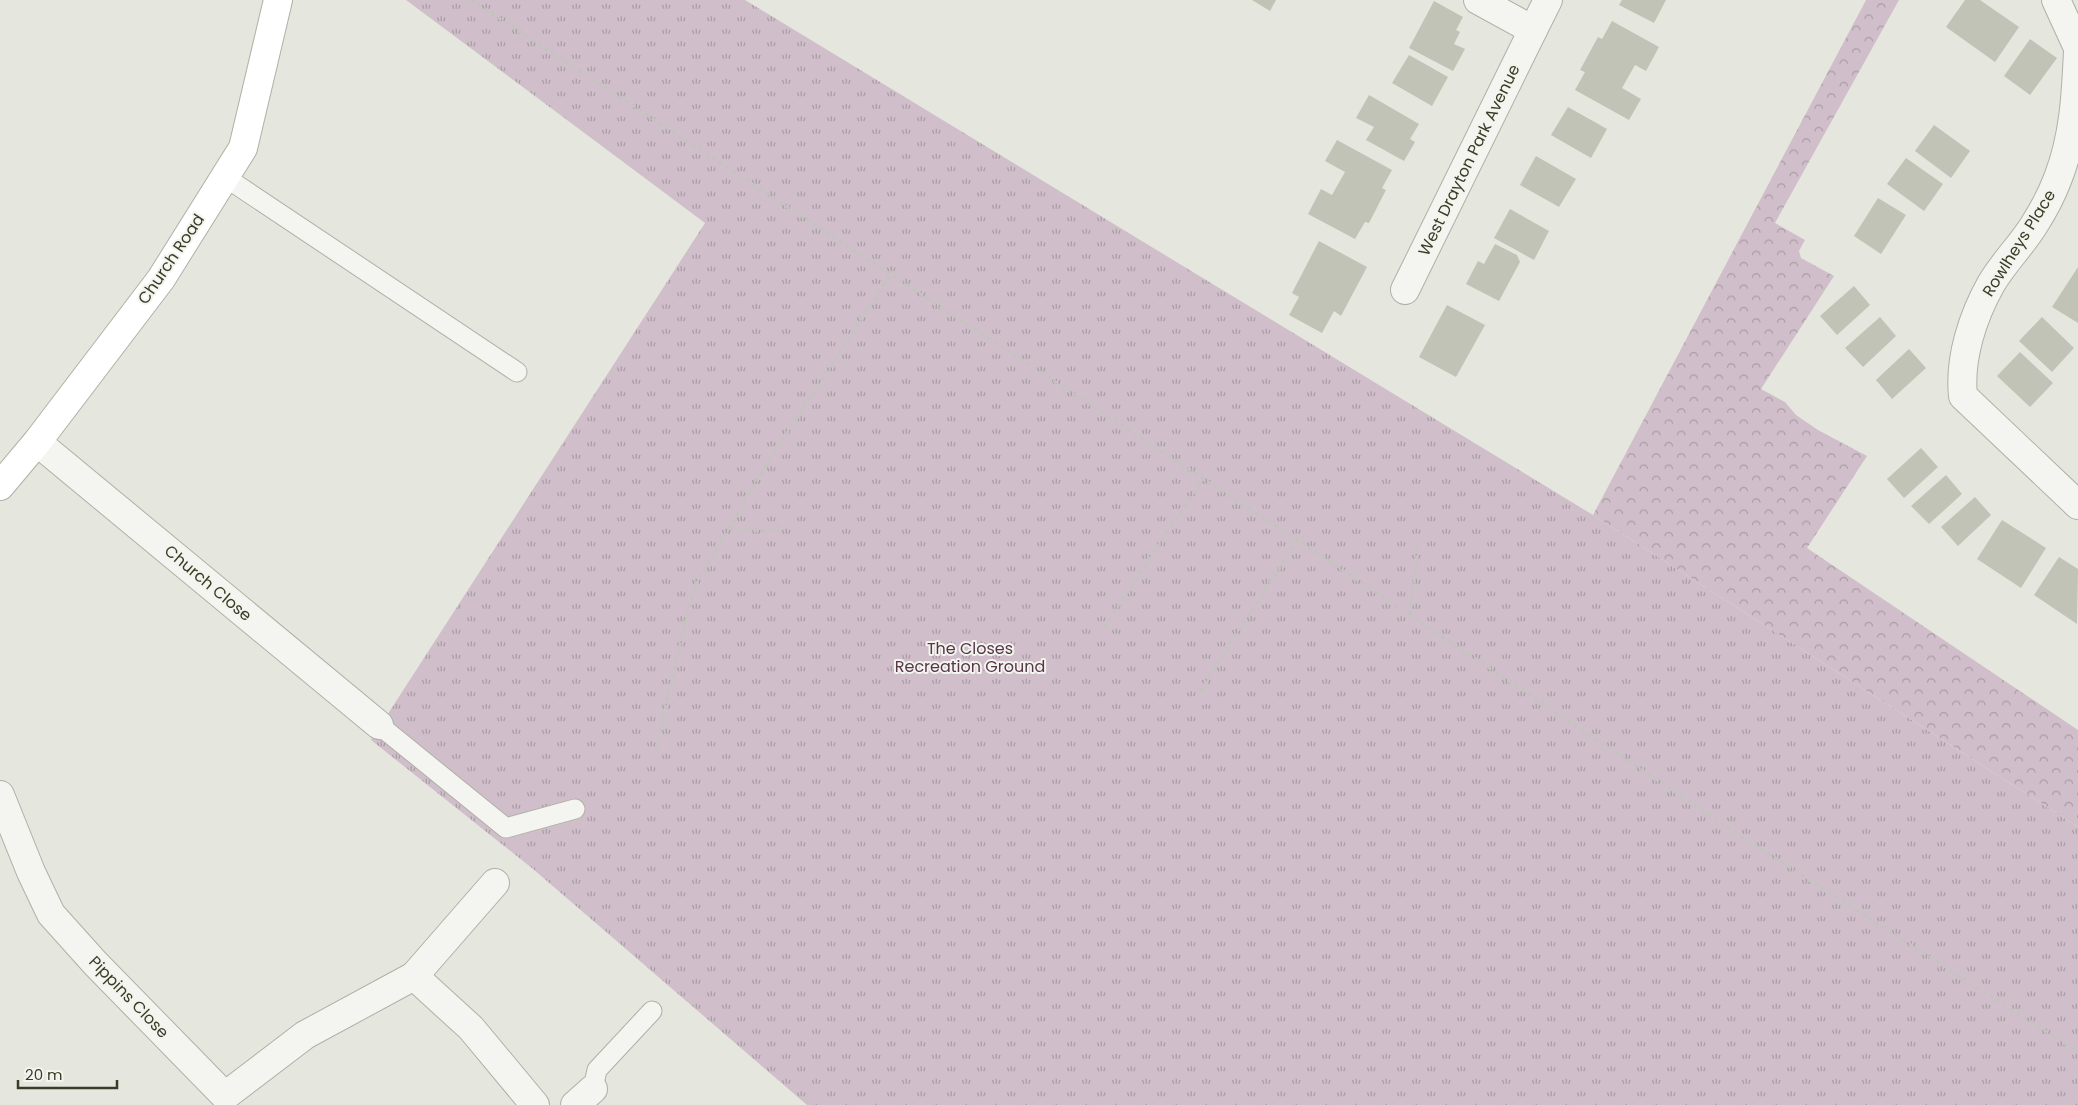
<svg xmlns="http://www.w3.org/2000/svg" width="2078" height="1105" viewBox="0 0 2078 1105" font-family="Poppins,sans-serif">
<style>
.forest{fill:url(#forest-crowns)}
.park{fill:url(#park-tufts)}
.building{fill:#c0c3b5}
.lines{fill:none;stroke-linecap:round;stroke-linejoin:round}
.lane-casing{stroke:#aeb1a4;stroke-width:21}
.street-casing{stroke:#aeb1a4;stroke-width:30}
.secondary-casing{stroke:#aeb1a4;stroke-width:30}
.path{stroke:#c3c5bc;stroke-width:3;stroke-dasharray:4 4;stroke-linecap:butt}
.lane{stroke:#f4f5f0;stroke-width:19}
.street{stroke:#f4f5f0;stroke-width:28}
.secondary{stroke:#fff;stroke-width:28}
.labels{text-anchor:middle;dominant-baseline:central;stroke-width:4;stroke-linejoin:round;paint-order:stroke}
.street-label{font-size:16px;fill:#383d28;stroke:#f3f4ed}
.park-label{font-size:16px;fill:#57364b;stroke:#f3f4ed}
</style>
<defs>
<pattern id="forest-crowns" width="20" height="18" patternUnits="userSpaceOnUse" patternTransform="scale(1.25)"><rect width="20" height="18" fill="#d0bfcb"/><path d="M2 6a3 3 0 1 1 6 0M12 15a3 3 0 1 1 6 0" fill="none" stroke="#aa9ca5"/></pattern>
<pattern id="park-tufts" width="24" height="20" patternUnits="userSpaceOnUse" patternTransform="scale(1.25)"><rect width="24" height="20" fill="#d0bfcb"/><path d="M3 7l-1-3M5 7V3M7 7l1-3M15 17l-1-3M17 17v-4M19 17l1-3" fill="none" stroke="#aa9ca5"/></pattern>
</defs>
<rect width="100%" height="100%" fill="#e5e7de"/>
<polygon class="forest" points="1866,0 1899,0 1775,223 1805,240 1799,251 1801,258 1834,276 1761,389 1785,402 1796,415 1818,430 1867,456 1807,548 2078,730 2078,827 1593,515"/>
<polygon class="park" points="406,0 745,0 1593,515 2078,827 2078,1105 807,1105 533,869 371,740 705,223"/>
<g class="building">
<polygon points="1252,0 1276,0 1270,11"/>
<polygon points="1622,0 1666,0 1654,23 1619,5"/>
<polygon points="1965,0 1980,0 2019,27 1995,62 1946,27"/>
<polygon points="1434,1 1463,17 1456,30 1460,32 1454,44 1465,49 1453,71 1409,48"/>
<polygon points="1612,21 1659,47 1646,71 1635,65 1622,88 1641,99 1629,120 1575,90 1585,72 1580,70 1598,37 1602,39"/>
<polygon points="2030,39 2057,58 2030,95 2004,76"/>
<polygon points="1409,55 1448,77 1432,106 1392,83"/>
<polygon points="1369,95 1419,124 1410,139 1415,142 1404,161 1366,140 1374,127 1356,118"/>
<polygon points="1568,107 1607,129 1591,158 1551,135"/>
<polygon points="1934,125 1970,151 1951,178 1915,151"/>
<polygon points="1337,140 1392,170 1382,188 1386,190 1369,223 1365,222 1355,239 1308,214 1321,189 1332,195 1345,172 1325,161"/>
<polygon points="1536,156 1576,179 1559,207 1520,185"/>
<polygon points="1906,158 1943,184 1924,211 1887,184"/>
<polygon points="1878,198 1906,215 1881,254 1854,236"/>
<polygon points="1510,209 1549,231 1534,260 1494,238"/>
<polygon points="1319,241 1367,267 1341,316 1334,311 1322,333 1289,315 1299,297 1292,293"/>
<polygon points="1495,244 1517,255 1520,262 1499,301 1466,284 1478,261 1484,264"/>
<polygon points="2078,267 2078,323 2052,307"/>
<polygon points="1854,286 1870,305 1837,335 1820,316"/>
<polygon points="1447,305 1485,325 1456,377 1419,357"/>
<polygon points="1880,317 1896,336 1863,367 1845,348"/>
<polygon points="2042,317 2074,348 2052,372 2019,341"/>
<polygon points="1909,349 1926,368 1892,399 1876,380"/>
<polygon points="2020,352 2053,383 2030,407 1997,376"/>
<polygon points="1921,448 1938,467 1904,498 1887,479"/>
<polygon points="1946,475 1962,494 1929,524 1911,506"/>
<polygon points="1975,497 1991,515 1958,546 1941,527"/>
<polygon points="2002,520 2046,548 2021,588 1977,559"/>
<polygon points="2059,557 2078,569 2077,624 2034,595"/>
</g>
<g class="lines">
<defs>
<g id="lane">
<polyline points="225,177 517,372"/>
<polyline points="379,725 506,828 575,809"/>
<polyline points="593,1089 597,1070 652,1011"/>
</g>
<g id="street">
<polyline points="2056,0 2078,48"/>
<polyline points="1533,30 1548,0"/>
<path d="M2078,51C2076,95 2074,137 2058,178C2052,194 2043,211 2034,225C2021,246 2003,263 1991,284C1973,316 1959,358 1963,396L2078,505"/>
<polyline points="1405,290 1533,30 1478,0"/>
<polyline points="37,442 379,725"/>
<polyline points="0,795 31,872 51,914 95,963 225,1096 305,1035 414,976 471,1028 535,1105"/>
<polyline points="414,976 495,883"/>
<polyline points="575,1105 593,1089"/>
</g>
<polyline id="secondary" points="0,486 37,442 161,279 243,148 278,0"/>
</defs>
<use href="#lane" class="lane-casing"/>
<use href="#street" class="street-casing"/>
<use href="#secondary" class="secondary-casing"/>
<g class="path">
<polyline points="471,0 1314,551 1744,838 2078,1052"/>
<polyline points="729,528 763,531 785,525"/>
<polyline points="1410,615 1419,540"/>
<polyline points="1104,627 1203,479"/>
<polyline points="1200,691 1297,541"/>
<polyline points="656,748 686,619 698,580 767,464 890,275"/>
</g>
<use href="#lane" class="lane"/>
<use href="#street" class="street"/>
<use href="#secondary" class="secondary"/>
</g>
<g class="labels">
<g class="street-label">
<text transform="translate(1469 160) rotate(-64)">West Drayton Park Avenue</text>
<text transform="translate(2019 243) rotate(-58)">Rowlheys Place</text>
<text transform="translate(171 259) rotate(-56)">Church Road</text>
<text transform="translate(208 583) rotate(40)">Church Close</text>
<text transform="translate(129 997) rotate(46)">Pippins Close</text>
</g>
<g class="park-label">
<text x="970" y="648">The Closes<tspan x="970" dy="18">Recreation Ground</tspan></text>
</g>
</g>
<path d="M18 1080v8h99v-8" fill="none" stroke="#383d28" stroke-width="2.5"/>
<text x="25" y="1080" font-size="15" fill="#383d28" stroke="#f3f4ed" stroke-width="4" paint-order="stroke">20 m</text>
</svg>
